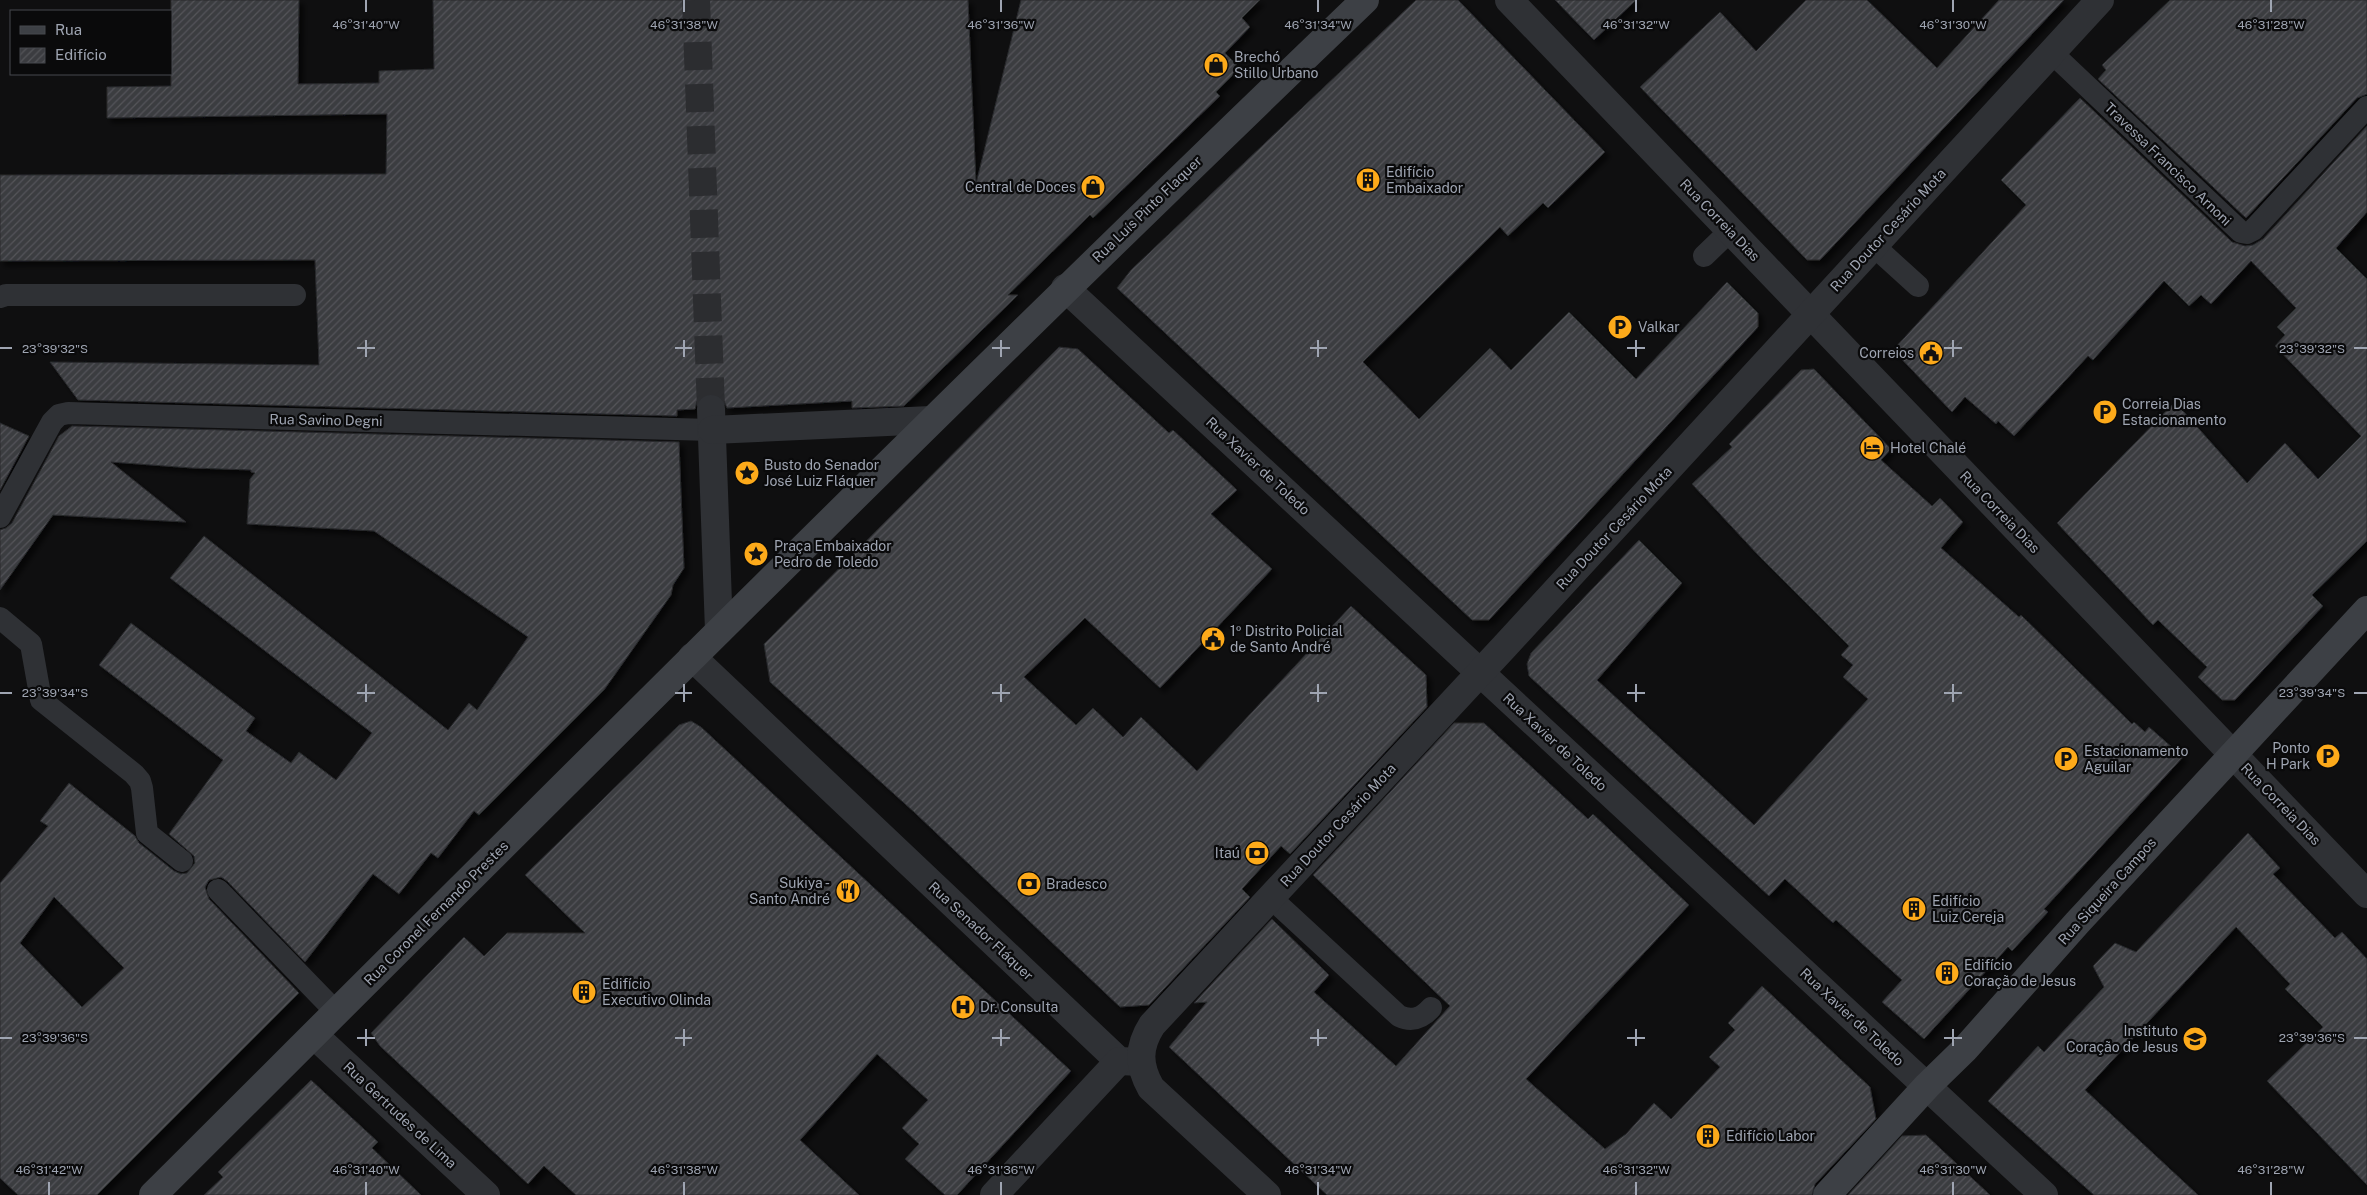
<svg xmlns="http://www.w3.org/2000/svg" width="2367" height="1195" viewBox="0 0 2367 1195" font-family="'Public Sans',sans-serif">
<style>
.building{fill:url(#building-hatch);stroke:#28292c;fill-rule:evenodd;filter:url(#shadow)}
.lines{fill:none;stroke-linecap:round;stroke-linejoin:round}
.pedestrian-tunnel{stroke:#2c2d30;stroke-width:28;stroke-dasharray:28 14;stroke-linecap:butt}
.service{stroke:#2f3135;stroke-width:22}
.pedestrian{stroke:#2f3135;stroke-width:28}
.minor{stroke:#2f3135;stroke-width:28}
.secondary{stroke:#3d4045;stroke-width:28}
.ticks{fill:none;stroke:#9fa5b2;stroke-width:2}
.labels{text-anchor:middle;dominant-baseline:central;stroke-width:4.5;stroke-linejoin:round;paint-order:stroke}
.poi-label{font-size:14px;fill:#9fa5b2;stroke:#0a0a0b;text-anchor:start}
.street-label{font-size:14px;fill:#9fa5b2;stroke:#0a0a0b}
.ticks-label{font-size:12px;text-anchor:middle;fill:#9fa5b2;stroke:#0a0a0b;stroke-width:4.5;stroke-linejoin:round;paint-order:stroke}
</style>
<defs>
<pattern id="building-hatch" width="6" height="6" patternUnits="userSpaceOnUse" patternTransform="scale(1.25)"><rect width="6" height="6" fill="#3b3c40"/><path d="M-1 1l2-2M0 6l6-6M5 7l2-2" fill="none" stroke="#545559"/></pattern>
<filter id="shadow"><feDropShadow dx="4.5" dy="4.5" stdDeviation="2.5" flood-color="#0009"/></filter>
</defs>
<rect width="100%" height="100%" fill="#0f0f10"/>
<g class="building">
<polygon points="171,0 299,0 298,84 379,83 379,71 434,69 433,0 968,0 976,184 1021,0 1260,0 1242,18 1250,27 1225,53 1240,68 1216,92 1220,96 1093,218 1090,215 1008,295 1018,295 904,406 852,408 852,401 727,408 724,401 719,395 710,393 703,396 697,401 695,409 677,410 677,416 78,400 50,362 319,365 315,260 0,261 0,175 386,174 387,114 107,118 107,87 171,86"/>
<polygon points="1416,0 1458,0 1605,152 1548,208 1543,203 1508,236 1500,227 1363,362 1419,419 1490,348 1511,370 1569,312 1636,379 1727,282 1758,313 1758,327 1489,620 1472,620 1117,288 1131,270"/>
<polygon points="1555,0 1636,0 1594,40"/>
<polygon points="1806,0 1867,0 1937,68 1999,0 2064,0 1820,260 1807,260 1640,87 1720,12 1756,51"/>
<polygon points="2170,0 2367,0 2367,94 2357,98 2246,218 2098,79 2106,70 2102,65"/>
<polygon points="2080,98 2232,242 2245,246 2253,245 2263,239 2367,126 2367,212 2336,248 2367,279 2367,541 2312,595 2323,606 2235,700 2222,700 2198,677 2207,667 2158,620 2153,625 2057,523 2175,402 2247,483 2285,443 2318,479 2361,436 2275,346 2285,335 2277,327 2296,308 2251,261 2211,304 2201,295 2189,306 2164,281 2093,360 2088,356 2014,436 1998,421 1996,424 1965,397 1952,412 1893,350 2026,205 2001,180"/>
<polygon points="1059,347 1078,349 1169,433 1173,430 1237,490 1211,514 1272,569 1160,688 1085,618 1024,677 1076,725 1093,708 1123,737 1141,717 1197,771 1351,606 1426,675 1427,707 1290,854 1281,846 1242,889 1250,897 1149,1005 1120,1007 914,812 770,682 764,644"/>
<polygon points="1814,369 1891,449 1881,460 1932,506 1940,498 1963,522 1941,548 2019,617 2021,615 2132,724 2134,722 2145,732 2149,727 2183,757 2044,909 2048,912 2012,951 2008,947 1924,1039 1882,1002 1902,980 1836,920 1833,923 1785,879 1769,896 1529,676 1527,664 1531,653 1639,540 1682,583 1597,680 1754,825 1868,699 1843,677 1853,665 1841,655 1849,646 1759,556 1692,484 1732,447 1729,444 1801,370"/>
<polygon points="0,423 29,436 0,490"/>
<path d="M72,426L679,442L684,568L673,585L671,595L604,690L479,815L474,811L438,858L431,853L399,894L373,874L305,962L227,881L221,877L209,880L205,887L209,899L299,993L97,1195H18L0,1178V883L48,826L40,821L69,783L135,836L139,843L174,871L181,874L187,873L195,863L194,856L169,834L223,760L99,665L131,623L255,718L246,731L291,763L299,752L336,780L372,733L170,578L204,536L448,730L469,703L477,710L528,637L374,531L247,524L250,479L255,473L251,472V470L192,468L111,462L186,522L53,515L0,590V530L6,528L12,523L59,436ZM54,897L124,968L82,1007L20,943Z"/>
<polygon points="691,721 701,727 1071,1071 957,1195 945,1195 905,1159 919,1144 902,1128 928,1100 877,1054 800,1140 859,1195 576,1195 544,1166 528,1184 380,1046 371,1033 464,937 484,956 507,933 585,933 525,875 679,725"/>
<polygon points="1454,723 1484,723 1588,819 1593,814 1689,905 1526,1079 1605,1149 1626,1134 1654,1103 1671,1119 1720,1067 1709,1057 1735,1030 1728,1023 1762,986 1870,1087 1876,1119 1815,1184 1812,1195 1327,1195 1169,1047 1207,1002 1194,1003 1272,919 1329,975 1314,992 1396,1066 1440,1017 1450,1006 1313,875"/>
<polygon points="2248,833 2280,868 2273,874 2335,938 2342,932 2367,959 2367,1185 2267,1081 2323,1027 2285,989 2290,984 2236,927 2085,1090 2198,1195 2094,1195 1988,1101 2038,1046 2044,1052 2104,987 2093,966 2115,943 2136,952"/>
<polygon points="311,1080 378,1142 372,1148 421,1195 204,1195 223,1177 218,1172"/>
<polygon points="1926,1135 1990,1195 1848,1195 1902,1136"/>
</g>
<g class="lines">
<polyline class="pedestrian-tunnel" points="696,0 711,409"/>
<g class="service">
<polyline points="2052,53 2241,232 2247,233 2253,230 2367,107"/>
<polyline points="1874,246 1918,286"/>
<polyline points="1704,256 1730,231"/>
<polyline points="0,297 6,295 295,295"/>
<polyline points="0,517 52,422 59,415 68,413 712,430"/>
<polyline points="0,618 31,644 41,700 134,774 140,781 142,788 147,833 182,861"/>
<polyline points="218,890 336,1012"/>
<path d="M1270,897L1399,1016C1412,1022 1422,1018 1431,1008"/>
</g>
<g class="pedestrian">
<polyline points="711,409 719,631"/>
<polyline points="712,430 931,420"/>
<polyline points="692,657 1119,1061 1141,1062"/>
<polyline points="994,1195 1119,1061"/>
</g>
<g class="minor">
<polyline points="1509,0 2367,894"/>
<polyline points="1065,288 2044,1195"/>
<polyline points="314,1035 486,1195"/>
<path d="M1267,1195L1151,1088C1138,1065 1138,1047 1152,1025L1505,646L2100,0"/>
</g>
<g class="secondary">
<path d="M153,1195C555,794 955,393 1365,0"/>
<polyline points="1827,1195 1927,1086 1965,1049 2077,923 2367,610"/>
</g>
</g>
<path class="ticks" d="M366,0V12M684,0V12M1001,0V12M1318,0V12M1636,0V12M1953,0V12M2271,0V12M366,340V357M684,340V357M1001,340V357M1318,340V357M1636,340V357M1953,340V357M0,348H12M357,348H375M675,348H692M992,348H1010M1310,348H1327M1627,348H1645M1944,348H1962M2354,348H2367M366,684V702M684,684V702M1001,684V702M1318,684V702M1636,684V702M1953,684V702M0,693H12M357,693H375M675,693H692M992,693H1010M1310,693H1327M1627,693H1645M1944,693H1962M2354,693H2367M366,1029V1046M684,1029V1046M1001,1029V1046M1318,1029V1046M1636,1029V1046M1953,1029V1046M0,1038H12M357,1038H375M675,1038H692M992,1038H1010M1310,1038H1327M1627,1038H1645M1944,1038H1962M2354,1038H2367M49,1182V1195M366,1182V1195M684,1182V1195M1001,1182V1195M1318,1182V1195M1636,1182V1195M1953,1182V1195M2271,1182V1195"/>
<defs>
<symbol id="shop-disc" viewBox="-11 -11 22 22"><circle r="9.5" fill="#fdaa1a" stroke="#0a0a0b"/><path d="M-5-2.5h2.3a2.7 3.5 0 0 1 5.4 0H5L5.5 6h-11ZM-1.5-2.5h3a1.5 2.3 0 0 0-3 0Z" fill="#111"/></symbol>
<symbol id="building-disc" viewBox="-11 -11 22 22"><circle r="9.5" fill="#fdaa1a" stroke="#0a0a0b"/><path d="M-4-6H4V6H1V3H-1V6H-4ZM-2.5-4.3h1.7v1.8h-1.7ZM.8-4.3h1.7v1.8H.8ZM-2.5-1h1.7V.8h-1.7ZM.8-1h1.7V.8H.8Z" fill="#111"/></symbol>
<symbol id="parking-disc" viewBox="-11 -11 22 22"><circle r="9.5" fill="#fdaa1a" stroke="#0a0a0b"/><path d="M-3.5-5.5H1a3.5 3.5 0 0 1 0 7H-1V5.5H-3.5ZM-1-3.4V-.6H.8a1.4 1.4 0 0 0 0-2.8Z" fill="#111"/></symbol>
<symbol id="civic-disc" viewBox="-11 -11 22 22"><circle r="9.5" fill="#fdaa1a" stroke="#0a0a0b"/><path d="M-.6-6.5H3V-4.5H.6V-3L4-1V1h2V6H-6V1h2V-1L-.6-3ZM-1.2 2.5V6h2.4V2.5Z" fill="#111"/></symbol>
<symbol id="hotel-disc" viewBox="-11 -11 22 22"><circle r="9.5" fill="#fdaa1a" stroke="#0a0a0b"/><path d="M-6-4.5h1.5V1H6V5H4.5V3h-9V5H-6ZM-4 0a1.8 1.8 0 1 1 3.6 0ZM.5 0V-2.5h3Q6-2.5 6 0Z" fill="#111"/></symbol>
<symbol id="sight-disc" viewBox="-11 -11 22 22"><circle r="9.5" fill="#fdaa1a" stroke="#0a0a0b"/><path d="M0-6L1.8-2.2L6-1.7L2.9 1.2L3.7 5.4L0 3.3L-3.7 5.4L-2.9 1.2L-6-1.7L-1.8-2.2Z" fill="#111"/></symbol>
<symbol id="bank-disc" viewBox="-11 -11 22 22"><circle r="9.5" fill="#fdaa1a" stroke="#0a0a0b"/><path d="M-6-4H6V4H-6ZM0-2.3a2.3 2.3 0 1 0 0 4.6a2.3 2.3 0 1 0 0-4.6Z" fill="#111"/></symbol>
<symbol id="restaurant-disc" viewBox="-11 -11 22 22"><circle r="9.5" fill="#fdaa1a" stroke="#0a0a0b"/><path d="M-5-6h1v4h1v-4h1v4h1v-4h1v5L-1.5 .5V6h-2V.5L-5-1ZM5-6V6H3V1.5H1.5Q1.5-4 5-6Z" fill="#111"/></symbol>
<symbol id="hospital-disc" viewBox="-11 -11 22 22"><circle r="9.5" fill="#fdaa1a" stroke="#0a0a0b"/><path d="M-5-5h3v3.5h4V-5h3V5h-3V1.5h-4V5h-3Z" fill="#111"/></symbol>
<symbol id="school-disc" viewBox="-11 -11 22 22"><circle r="9.5" fill="#fdaa1a" stroke="#0a0a0b"/><path d="M0-5L7-2L0 1L-7-2ZM-4 1L0 2.5L4 1V4Q0 6-4 4Z" fill="#111"/></symbol>
</defs>
<g fill-rule="evenodd">
<use href="#shop-disc" x="1202" y="51" width="28" height="28"/>
<use href="#building-disc" x="1354" y="166" width="28" height="28"/>
<use href="#shop-disc" x="1079" y="173" width="28" height="28"/>
<use href="#parking-disc" x="1606" y="313" width="28" height="28"/>
<use href="#civic-disc" x="1917" y="339" width="28" height="28"/>
<use href="#parking-disc" x="2091" y="398" width="28" height="28"/>
<use href="#hotel-disc" x="1858" y="434" width="28" height="28"/>
<use href="#sight-disc" x="733" y="459" width="28" height="28"/>
<use href="#sight-disc" x="742" y="540" width="28" height="28"/>
<use href="#civic-disc" x="1199" y="625" width="28" height="28"/>
<use href="#parking-disc" x="2314" y="742" width="28" height="28"/>
<use href="#parking-disc" x="2052" y="745" width="28" height="28"/>
<use href="#bank-disc" x="1243" y="839" width="28" height="28"/>
<use href="#bank-disc" x="1015" y="870" width="28" height="28"/>
<use href="#restaurant-disc" x="834" y="877" width="28" height="28"/>
<use href="#building-disc" x="1900" y="895" width="28" height="28"/>
<use href="#building-disc" x="1933" y="959" width="28" height="28"/>
<use href="#building-disc" x="570" y="978" width="28" height="28"/>
<use href="#hospital-disc" x="949" y="993" width="28" height="28"/>
<use href="#school-disc" x="2181" y="1025" width="28" height="28"/>
<use href="#building-disc" x="1694" y="1122" width="28" height="28"/>
</g>
<g class="labels">
<g class="poi-label">
<text x="1234" y="57">Brechó<tspan x="1234" dy="16">Stillo Urbano</tspan></text>
<text x="1386" y="172">Edifício<tspan x="1386" dy="16">Embaixador</tspan></text>
<text x="1076" y="187" text-anchor="end">Central de Doces</text>
<text x="1638" y="327">Valkar</text>
<text x="1914" y="353" text-anchor="end">Correios</text>
<text x="2122" y="404">Correia Dias<tspan x="2122" dy="16">Estacionamento</tspan></text>
<text x="1890" y="448">Hotel Chalé</text>
<text x="764" y="465">Busto do Senador<tspan x="764" dy="16">José Luiz Fláquer</tspan></text>
<text x="774" y="546">Praça Embaixador<tspan x="774" dy="16">Pedro de Toledo</tspan></text>
<text x="1230" y="631">1º Distrito Policial<tspan x="1230" dy="16">de Santo André</tspan></text>
<text x="2310" y="748" text-anchor="end">Ponto<tspan x="2310" dy="16">H Park</tspan></text>
<text x="2084" y="751">Estacionamento<tspan x="2084" dy="16">Aguilar</tspan></text>
<text x="1240" y="853" text-anchor="end">Itaú</text>
<text x="830" y="883" text-anchor="end">Sukiya -<tspan x="830" dy="16">Santo André</tspan></text>
<text x="1046" y="884">Bradesco</text>
<text x="1932" y="901">Edifício<tspan x="1932" dy="16">Luiz Cereja</tspan></text>
<text x="1964" y="965">Edifício<tspan x="1964" dy="16">Coração de Jesus</tspan></text>
<text x="602" y="984">Edifício<tspan x="602" dy="16">Executivo Olinda</tspan></text>
<text x="980" y="1007">Dr. Consulta</text>
<text x="2178" y="1031" text-anchor="end">Instituto<tspan x="2178" dy="16">Coração de Jesus</tspan></text>
<text x="1726" y="1136">Edifício Labor</text>
</g>
<g class="street-label">
<text transform="translate(2168 164) rotate(44)">Travessa Francisco Arnoni</text>
<text transform="translate(1147 209) rotate(-44)">Rua Luís Pinto Flaquer</text>
<text transform="translate(1720 220) rotate(46)">Rua Correia Dias</text>
<text transform="translate(1888 230) rotate(-47)">Rua Doutor Cesário Mota</text>
<text transform="translate(326 420) rotate(1)">Rua Savino Degni</text>
<text transform="translate(1258 466) rotate(43)">Rua Xavier de Toledo</text>
<text transform="translate(2000 512) rotate(46)">Rua Correia Dias</text>
<text transform="translate(1614 528) rotate(-47)">Rua Doutor Cesário Mota</text>
<text transform="translate(1555 742) rotate(43)">Rua Xavier de Toledo</text>
<text transform="translate(2281 804) rotate(46)">Rua Correia Dias</text>
<text transform="translate(1338 825) rotate(-47)">Rua Doutor Cesário Mota</text>
<text transform="translate(2107 891) rotate(-48)">Rua Siqueira Campos</text>
<text transform="translate(436 913) rotate(-45)">Rua Coronel Fernando Prestes</text>
<text transform="translate(981 931) rotate(43)">Rua Senador Fláquer</text>
<text transform="translate(1852 1017) rotate(43)">Rua Xavier de Toledo</text>
<text transform="translate(400 1115) rotate(43)">Rua Gertrudes de Lima</text>
</g>
</g>
<g class="ticks-label">
<text x="366" y="29">46°31'40"W</text>
<text x="684" y="29">46°31'38"W</text>
<text x="1001" y="29">46°31'36"W</text>
<text x="1318" y="29">46°31'34"W</text>
<text x="1636" y="29">46°31'32"W</text>
<text x="1953" y="29">46°31'30"W</text>
<text x="2271" y="29">46°31'28"W</text>
<text x="55" y="353">23°39'32"S</text>
<text x="2312" y="353">23°39'32"S</text>
<text x="55" y="697">23°39'34"S</text>
<text x="2312" y="697">23°39'34"S</text>
<text x="55" y="1042">23°39'36"S</text>
<text x="2312" y="1042">23°39'36"S</text>
<text x="49" y="1174">46°31'42"W</text>
<text x="366" y="1174">46°31'40"W</text>
<text x="684" y="1174">46°31'38"W</text>
<text x="1001" y="1174">46°31'36"W</text>
<text x="1318" y="1174">46°31'34"W</text>
<text x="1636" y="1174">46°31'32"W</text>
<text x="1953" y="1174">46°31'30"W</text>
<text x="2271" y="1174">46°31'28"W</text>
</g>
<rect x="10" y="10" width="162" height="65" fill="#0a0a0b" stroke="#46484e"/>
<rect x="20" y="26" width="25" height="8" fill="#3d4045" stroke="#46484e"/>
<text x="55" y="35" font-size="15" fill="#9fa5b2">Rua</text>
<rect x="20" y="48" width="25" height="15" fill="url(#building-hatch)" stroke="#46484e"/>
<text x="55" y="60" font-size="15" fill="#9fa5b2">Edifício</text>
</svg>
